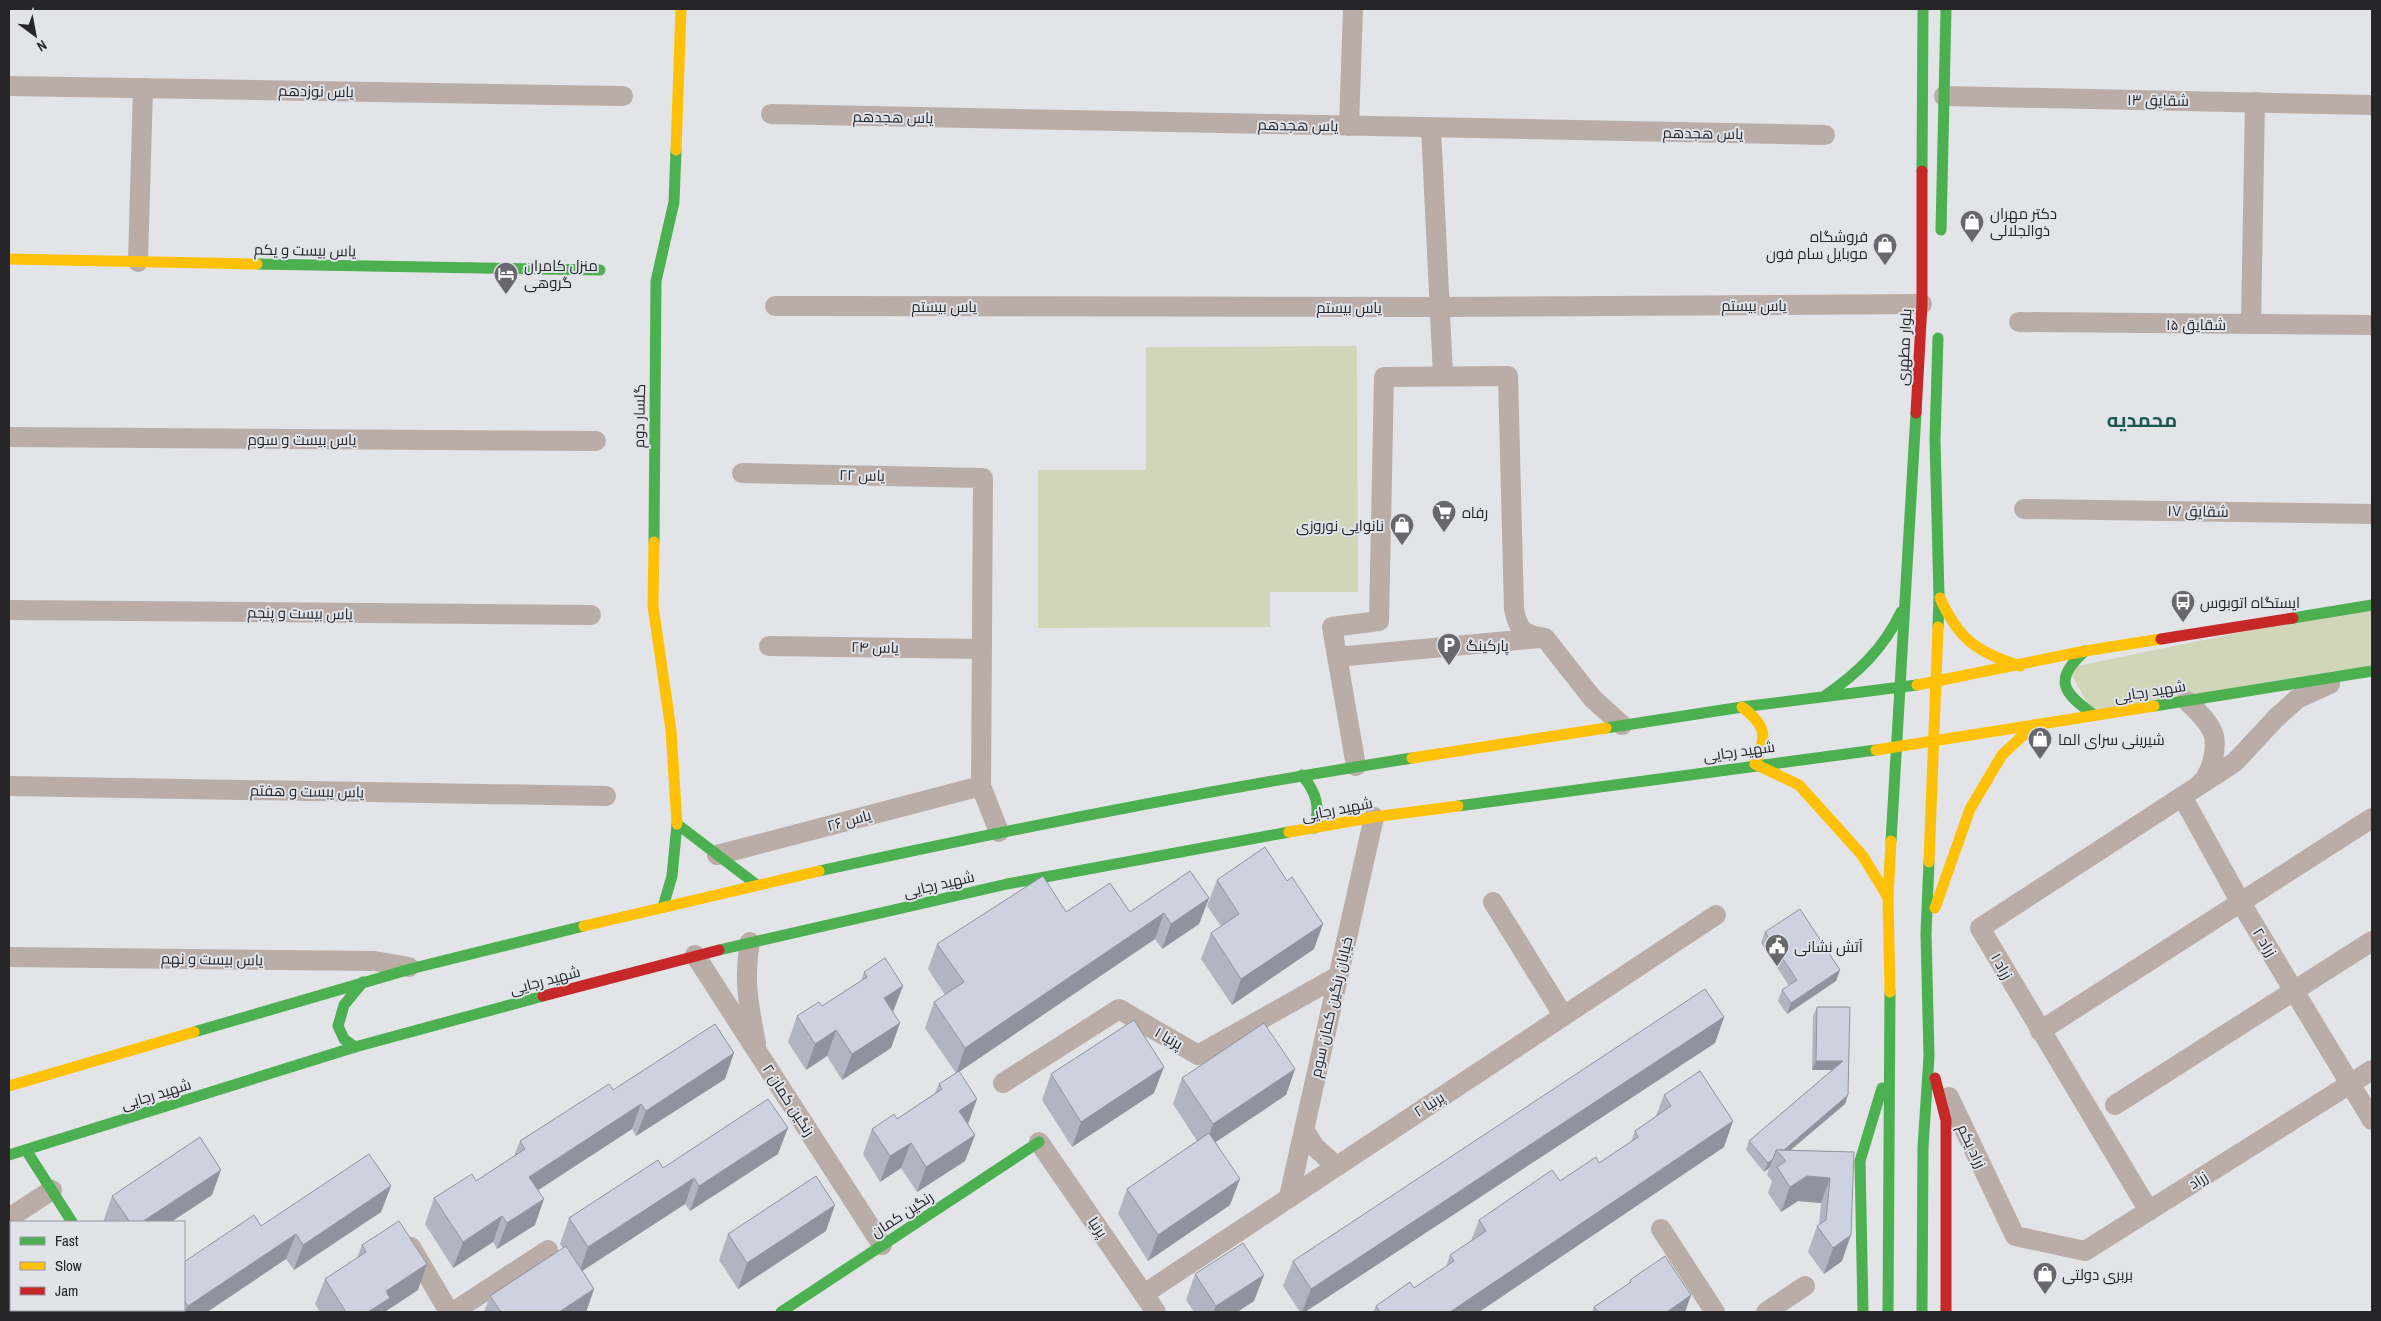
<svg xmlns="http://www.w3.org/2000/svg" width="2381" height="1321" viewBox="0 0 2381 1321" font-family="'Archivo Narrow',Cairo,sans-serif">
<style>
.green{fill:#d1d6b8}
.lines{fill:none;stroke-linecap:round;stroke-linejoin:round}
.street{stroke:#baaca6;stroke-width:20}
.fast{stroke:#4caf50;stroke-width:11}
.slow{stroke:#ffc107;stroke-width:11}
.jam{stroke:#c62828;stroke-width:11}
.wall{fill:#b1b5c1}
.shaded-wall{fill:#90939d}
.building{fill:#ced2e0;stroke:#90939d}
.labels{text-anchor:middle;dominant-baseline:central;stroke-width:4;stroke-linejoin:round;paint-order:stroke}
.street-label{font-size:15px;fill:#262629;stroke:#e0e3ea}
.poi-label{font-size:15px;fill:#262629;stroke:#e0e3ea;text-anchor:start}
.district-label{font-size:20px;font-weight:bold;fill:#1e5750;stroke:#e0e3ea}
</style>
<rect width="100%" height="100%" fill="#e2e4e8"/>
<g class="green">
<polygon points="1357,346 1358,592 1270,592 1270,627 1038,628 1038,470 1146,470 1146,347"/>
<polygon points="2372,605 2372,671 2094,715 2068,668"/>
</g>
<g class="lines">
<g class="street">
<polyline points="9,86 623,96"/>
<polyline points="1944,96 2372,105"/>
<polyline points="771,114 1825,135"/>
<polyline points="1349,126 1353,9"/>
<polyline points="1431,128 1443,375"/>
<polyline points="138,262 143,88"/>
<polyline points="775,306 1441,307 1922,304"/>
<polyline points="2019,322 2372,325"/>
<polyline points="2251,324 2255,102"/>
<polyline points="9,437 596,441"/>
<polyline points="742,473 983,478 981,786 999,832"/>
<polyline points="2024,509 2372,514"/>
<polyline points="9,610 591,615"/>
<polyline points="769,646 982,649"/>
<polyline points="1337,657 1540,638"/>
<path d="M2187,701C2196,710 2210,722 2214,736C2217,751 2211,774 2200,784"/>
<path d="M1356,766L1332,627L1379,621L1384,377L1508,376L1514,609C1518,630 1523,635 1545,638L1593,699L1622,725"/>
<polyline points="9,786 606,796"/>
<polyline points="2183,798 2241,903 2372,1120"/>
<polyline points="717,855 981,786"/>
<polyline points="1493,902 1563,1015"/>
<path d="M750,942C743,979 749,1007 756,1043"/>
<polyline points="695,955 882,1245"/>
<polyline points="9,957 375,961 409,967"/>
<polyline points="2040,1031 2372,818"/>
<polyline points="1003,1083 1119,1009 1198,1055 1338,976"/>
<polyline points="1949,1097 2015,1236 2085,1251 2372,1070"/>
<polyline points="2115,1105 2372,941"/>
<polyline points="1304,1130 1315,1147 1336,1166"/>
<polyline points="1039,1142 1156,1312"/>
<polyline points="1289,1197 1374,817"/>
<polyline points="2149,1211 1980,928 2235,762 2276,718 2297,699 2330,684"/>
<polyline points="9,1218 52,1190"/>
<polyline points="1661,1229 1715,1312"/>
<polyline points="411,1247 449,1312"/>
<polyline points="1144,1294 1716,915"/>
<polyline points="453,1312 548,1250"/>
<polyline points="1766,1312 1805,1286"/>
</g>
<g class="fast">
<polyline points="1922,171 1923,9"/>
<polyline points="1941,230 1946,9"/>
<polyline points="257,264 600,270"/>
<polyline points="654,542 656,281 674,202 676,150"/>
<polyline points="2293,618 2372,605"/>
<polyline points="1938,627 1939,596 1935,439 1938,338"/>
<path d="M2085,651C2053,680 2062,692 2094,715"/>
<path d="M1826,695C1858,673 1884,648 1901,612"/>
<polyline points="2154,706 2372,671"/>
<polyline points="1606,728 1742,707 1917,685"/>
<path d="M1302,775C1316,792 1321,807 1314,828"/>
<polyline points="1458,806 1876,750"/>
<polyline points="1891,841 1916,413"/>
<path d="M819,871C1016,828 1213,789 1412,758"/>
<polyline points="663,907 672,876 677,824 757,885"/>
<polyline points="719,950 1007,884 1289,832"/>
<polyline points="194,1032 414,968 584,926"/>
<polyline points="355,1047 344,1039 338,1026 344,1005 363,982"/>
<polyline points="26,1150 72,1222"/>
<polyline points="9,1155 355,1047 543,996"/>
<polyline points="781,1312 1039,1142"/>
<polyline points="1863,1312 1860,1161 1882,1088"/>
<polyline points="1888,1312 1890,992"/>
<polyline points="1922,1312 1923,1147 1929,1056 1926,933 1929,862"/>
</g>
<g class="slow">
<polyline points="676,150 681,9"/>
<polyline points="9,259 257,264"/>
<polyline points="654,542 653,606 671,730 677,824"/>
<path d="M1940,598C1959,640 1977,652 2020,666"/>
<polyline points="1917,685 2085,651 2161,639"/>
<path d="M1742,707C1767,726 1767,736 1755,764L1799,785L1862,855L1888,897"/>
<polyline points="1876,750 2154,706"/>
<polyline points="1412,758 1606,728"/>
<polyline points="1289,832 1374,817 1458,806"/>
<polyline points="1929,862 1938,627"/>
<polyline points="1935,908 1970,809 2002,755 2034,725"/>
<polyline points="584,926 819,871"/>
<polyline points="1890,992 1888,897 1891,841"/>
<polyline points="9,1086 194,1032"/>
<polyline points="129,1310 130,1312"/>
</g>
<g class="jam">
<polyline points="1916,413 1922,304 1922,171"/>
<polyline points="2161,639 2293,618"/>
<polyline points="543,996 719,950"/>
<polyline points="1935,1078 1946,1120 1946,1312"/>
</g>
</g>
<g class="wall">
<polygon points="1217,880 1314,949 1232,1005 1201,959 1211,933 1221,926 1207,906"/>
<polygon points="1209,898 1199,924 1162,949 1155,939 959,1071 968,1124 975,1135 965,1161 917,1192 901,1168 880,1182 863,1154 872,1129 897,1119 935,1093 939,1084 956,1073 925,1028 934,1002 945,995 928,969 937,944 1066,912 1130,912"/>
<polygon points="1765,932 1840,970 1836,981 1787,1014 1778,1001 1782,990 1789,986 1761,943"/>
<polygon points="864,972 900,1023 891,1048 842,1080 827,1056 806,1070 788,1042 797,1016 822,1006 861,981"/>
<polygon points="1817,1007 1845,1104 1791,1150 1854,1152 1842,1261 1824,1274 1808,1252 1817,1226 1819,1225 1821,1203 1798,1201 1781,1212 1768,1193 1772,1181 1767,1175 1769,1168 1764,1172 1746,1150 1749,1141 1832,1070 1812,1070 1813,1016"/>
<polygon points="1724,1017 1715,1043 1305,1312 1300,1312 1283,1286 1293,1261"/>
<polygon points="1295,1069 1286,1095 1215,1142 1230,1205 1148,1261 1118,1214 1127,1189 1197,1141 1173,1104 1182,1078"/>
<polygon points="1051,1074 1154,1093 1072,1147 1042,1100"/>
<polygon points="725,1079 636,1136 632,1129 538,1190 535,1225 497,1249 493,1242 453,1268 425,1224 434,1198 476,1181 514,1156 520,1141 613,1090"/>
<polygon points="1664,1095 1724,1147 1479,1312 1373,1312 1376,1306 1414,1288 1446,1267 1450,1255 1471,1241 1479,1220 1599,1163 1631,1142 1635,1131 1656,1116"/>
<polygon points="778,1154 690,1211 685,1204 582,1271 594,1289 586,1312 484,1312 490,1296 563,1248 560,1244 569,1218 663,1168"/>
<polygon points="391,1186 381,1212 294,1270 286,1259 207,1312 166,1312 164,1310 184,1310 184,1262 261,1226"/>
<polygon points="212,1195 171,1222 103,1222 112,1196"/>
<polygon points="826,1231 738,1289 719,1260 728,1234"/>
<polygon points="362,1245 418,1290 386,1311 385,1312 320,1312 315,1304 325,1279 357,1258"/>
<polygon points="1195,1274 1254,1301 1237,1312 1194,1312 1186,1300"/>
<polygon points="1630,1280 1691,1295 1685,1312 1592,1312 1594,1307 1629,1284"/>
</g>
<g class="shaded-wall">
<polygon points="1209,898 1199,924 1162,949 1171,924"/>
<polygon points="1164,913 1155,939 956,1074 965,1048"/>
<polygon points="1323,924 1314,949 1232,1005 1241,979"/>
<polygon points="1840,970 1836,981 1787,1014 1791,1003"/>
<polygon points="903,986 893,1012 884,998"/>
<polygon points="1724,1017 1715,1043 1305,1312 1302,1312 1311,1289"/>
<polygon points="900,1023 891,1048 842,1080 852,1054"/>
<polygon points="836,1030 827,1056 806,1070 815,1044"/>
<polygon points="734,1053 725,1079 636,1136 646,1111"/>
<polygon points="1816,1061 1843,1061 1840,1070 1812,1070"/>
<polygon points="1164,1067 1154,1093 1072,1147 1081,1122"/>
<polygon points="1295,1069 1286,1095 1204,1150 1213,1124"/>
<polygon points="1848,1095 1845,1104 1782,1157 1779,1153"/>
<polygon points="977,1099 968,1124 959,1111"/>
<polygon points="641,1104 632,1129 520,1202 529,1177"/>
<polygon points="1733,1121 1724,1147 1479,1312 1450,1312"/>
<polygon points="788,1128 778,1154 690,1211 699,1186"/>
<polygon points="975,1135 965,1161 917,1192 926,1167"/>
<polygon points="911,1143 901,1168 880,1182 890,1156"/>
<polygon points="1773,1159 1769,1168 1764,1172 1768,1163"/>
<polygon points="221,1170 212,1195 171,1222 142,1222"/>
<polygon points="1807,1176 1830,1178 1821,1203 1798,1201 1781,1212 1790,1187"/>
<polygon points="694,1178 685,1204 579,1273 588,1247"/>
<polygon points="1240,1179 1230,1205 1148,1261 1158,1235"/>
<polygon points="391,1186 381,1212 294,1270 303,1245"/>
<polygon points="544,1199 535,1225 497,1249 507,1223"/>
<polygon points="835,1205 826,1231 738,1289 747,1263"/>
<polygon points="502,1216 493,1242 453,1268 463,1242"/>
<polygon points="296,1234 286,1259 207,1312 185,1312 188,1306"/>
<polygon points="1851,1235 1842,1261 1824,1274 1833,1248"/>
<polygon points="427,1264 418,1290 386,1311 385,1312 368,1312 386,1291"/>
<polygon points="1264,1275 1254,1301 1237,1312 1213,1312 1216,1306"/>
<polygon points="594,1289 586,1312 559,1312"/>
<polygon points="1691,1295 1685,1312 1667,1312"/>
</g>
<g class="building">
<polygon points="1265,847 1287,881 1292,877 1323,924 1241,979 1211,933 1239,914 1217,880"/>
<polygon points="1190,871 1209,898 1171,924 1164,913 965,1048 934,1002 964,982 937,944 1043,876 1066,912 1110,883 1130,912"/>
<polygon points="1800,909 1840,970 1791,1003 1782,990 1797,980 1765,932"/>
<polygon points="885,958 903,986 884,998 900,1023 852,1054 836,1030 815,1044 797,1016 819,1002 822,1006 867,977 864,972"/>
<polygon points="1705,989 1724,1017 1311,1289 1293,1261"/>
<polygon points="1817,1007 1850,1007 1848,1095 1784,1150 1776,1150 1773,1159 1768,1163 1749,1141 1843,1061 1816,1061"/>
<polygon points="1134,1020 1164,1067 1081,1122 1051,1074"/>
<polygon points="1264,1023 1295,1069 1213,1124 1182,1078"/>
<polygon points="715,1024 734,1053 646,1111 641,1104 529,1177 544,1199 507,1223 502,1216 463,1242 434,1198 472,1174 476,1181 525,1149 520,1141 609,1084 613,1090"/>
<polygon points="959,1071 977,1099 959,1111 975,1135 926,1167 911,1143 890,1156 872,1129 894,1114 897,1119 942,1089 939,1084"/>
<polygon points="1700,1071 1733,1121 1450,1312 1380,1312 1376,1306 1410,1282 1414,1288 1454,1261 1450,1255 1486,1231 1479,1220 1552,1170 1560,1181 1596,1157 1599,1163 1638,1137 1635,1131 1671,1106 1664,1095"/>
<polygon points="768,1099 788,1128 699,1186 694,1178 588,1247 569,1218 658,1160 663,1168"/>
<polygon points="1209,1133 1240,1179 1158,1235 1127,1189"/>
<polygon points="200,1137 221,1170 142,1222 130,1222 112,1196"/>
<polygon points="1776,1150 1854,1152 1851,1235 1833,1248 1817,1226 1826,1220 1830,1178 1807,1176 1790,1187 1777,1167 1786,1161"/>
<polygon points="369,1154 391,1186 303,1245 296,1234 188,1306 184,1300 184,1262 254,1215 261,1226"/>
<polygon points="816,1176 835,1205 747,1263 728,1234"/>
<polygon points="399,1221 427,1264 386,1291 390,1298 368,1312 346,1312 325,1279 366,1252 362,1245"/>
<polygon points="1243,1243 1264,1275 1216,1306 1195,1274"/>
<polygon points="566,1246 594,1289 559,1312 501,1312 490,1296"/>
<polygon points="1665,1256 1691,1295 1667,1312 1598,1312 1594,1307 1631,1282 1630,1280"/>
</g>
<defs>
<symbol id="shop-pin" viewBox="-11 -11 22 30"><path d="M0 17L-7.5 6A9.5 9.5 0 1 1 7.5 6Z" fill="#68686c" stroke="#e0e3ea"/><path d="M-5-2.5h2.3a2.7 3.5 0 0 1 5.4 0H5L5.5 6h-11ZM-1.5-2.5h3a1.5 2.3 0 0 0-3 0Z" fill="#fff"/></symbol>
<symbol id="hotel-pin" viewBox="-11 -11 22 30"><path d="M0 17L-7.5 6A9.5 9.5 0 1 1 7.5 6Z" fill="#68686c" stroke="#e0e3ea"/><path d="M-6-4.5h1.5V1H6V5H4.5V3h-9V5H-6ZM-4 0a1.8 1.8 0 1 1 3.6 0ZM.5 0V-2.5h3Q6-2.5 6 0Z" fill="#fff"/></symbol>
<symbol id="supermarket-pin" viewBox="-11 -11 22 30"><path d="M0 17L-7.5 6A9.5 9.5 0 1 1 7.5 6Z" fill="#68686c" stroke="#e0e3ea"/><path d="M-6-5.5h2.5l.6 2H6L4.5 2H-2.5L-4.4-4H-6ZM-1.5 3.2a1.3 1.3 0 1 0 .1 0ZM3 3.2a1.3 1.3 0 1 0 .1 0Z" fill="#fff"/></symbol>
<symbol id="bus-pin" viewBox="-11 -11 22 30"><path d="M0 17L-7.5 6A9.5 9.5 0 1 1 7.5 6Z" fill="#68686c" stroke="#e0e3ea"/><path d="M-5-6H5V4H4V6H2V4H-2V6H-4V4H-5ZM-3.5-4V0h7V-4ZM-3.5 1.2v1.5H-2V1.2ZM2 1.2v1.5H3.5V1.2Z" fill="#fff"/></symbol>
<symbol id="parking-pin" viewBox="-11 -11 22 30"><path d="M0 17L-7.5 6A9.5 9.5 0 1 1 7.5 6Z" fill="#68686c" stroke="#e0e3ea"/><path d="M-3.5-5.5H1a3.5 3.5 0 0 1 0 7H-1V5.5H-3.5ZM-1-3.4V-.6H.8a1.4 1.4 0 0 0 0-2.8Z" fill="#fff"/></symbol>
<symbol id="civic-pin" viewBox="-11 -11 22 30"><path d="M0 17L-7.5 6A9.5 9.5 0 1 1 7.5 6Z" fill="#68686c" stroke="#e0e3ea"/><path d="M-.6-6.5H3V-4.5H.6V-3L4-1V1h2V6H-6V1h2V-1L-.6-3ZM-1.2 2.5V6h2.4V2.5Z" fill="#fff"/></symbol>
</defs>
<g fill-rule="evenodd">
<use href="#shop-pin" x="1958" y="208" width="28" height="38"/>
<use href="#shop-pin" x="1871" y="231" width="28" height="38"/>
<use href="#hotel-pin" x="492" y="260" width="28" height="38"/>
<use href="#supermarket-pin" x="1430" y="498" width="28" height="38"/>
<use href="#shop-pin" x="1388" y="511" width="28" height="38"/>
<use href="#bus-pin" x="2169" y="588" width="28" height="38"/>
<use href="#parking-pin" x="1435" y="631" width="28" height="38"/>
<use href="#shop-pin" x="2026" y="725" width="28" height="38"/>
<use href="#civic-pin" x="1763" y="932" width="28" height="38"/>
<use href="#shop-pin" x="2031" y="1260" width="28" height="38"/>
</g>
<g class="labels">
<g class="street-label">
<text transform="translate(316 91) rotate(1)">یاس نوزدهم</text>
<text transform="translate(2158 100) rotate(1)">شقایق ۱۳</text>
<text transform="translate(893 117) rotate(1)">یاس هجدهم</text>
<text transform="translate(1298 125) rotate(1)">یاس هجدهم</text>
<text transform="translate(1703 133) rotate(1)">یاس هجدهم</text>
<text transform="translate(305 250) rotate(1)">یاس بیست و یکم</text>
<text x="1754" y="305">یاس بیستم</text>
<text x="944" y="306">یاس بیستم</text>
<text x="1349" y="307">یاس بیستم</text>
<text x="2196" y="324">شقایق ۱۵</text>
<text transform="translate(1904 347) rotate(-87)">بلوار مطهری</text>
<text transform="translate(639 416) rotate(-89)">گلسار دوم</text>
<text x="302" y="439">یاس بیست و سوم</text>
<text transform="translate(862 475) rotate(1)">یاس ۲۲</text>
<text transform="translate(2198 511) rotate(1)">شقایق ۱۷</text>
<text transform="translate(300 613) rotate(1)">یاس بیست و پنجم</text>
<text transform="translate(875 647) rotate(1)">یاس ۲۴</text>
<text transform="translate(2150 691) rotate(-9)">شهید رجایی</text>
<text transform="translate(1739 751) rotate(-8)">شهید رجایی</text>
<text transform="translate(307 791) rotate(1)">یاس یبست و هفتم</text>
<text transform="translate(1337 809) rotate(-11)">شهید رجایی</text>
<text transform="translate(849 820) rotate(-15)">یاس ۲۶</text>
<text transform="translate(939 884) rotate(-13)">شهید رجایی</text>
<text transform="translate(2265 942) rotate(58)">زراد ۲</text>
<text transform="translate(212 959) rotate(1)">یاس بیست و نهم</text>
<text transform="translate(2002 966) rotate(60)">زراد ۱</text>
<text transform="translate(545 980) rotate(-15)">شهید رجایی</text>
<text transform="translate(1331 1007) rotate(-77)">خیابان رنگین کمان سوم</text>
<text transform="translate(1169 1038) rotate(30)">پرنیا ۱</text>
<text transform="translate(156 1094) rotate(-17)">شهید رجایی</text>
<text transform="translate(789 1100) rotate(57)">رنگین کمان ۲</text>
<text transform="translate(1429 1104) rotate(-33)">پرنیا ۲</text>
<text transform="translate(1972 1146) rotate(65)">زراد یکم</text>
<text transform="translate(2198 1180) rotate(-32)">زراد</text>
<text transform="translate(902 1214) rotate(-33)">رنگین کمان</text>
<text transform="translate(1098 1227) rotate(56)">پرنیا</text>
</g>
<g class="poi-label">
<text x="1990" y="213">دکتر مهران<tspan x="1990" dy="17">ذوالجلالی</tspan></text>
<text x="1868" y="236" text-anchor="end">فروشگاه<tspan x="1868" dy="17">موبایل سام فون</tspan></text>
<text x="524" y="265">منزل کامران<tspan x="524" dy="17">گروهی</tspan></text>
<text x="1462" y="512">رفاه</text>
<text x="1384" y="525" text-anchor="end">نانوایی نوروزی</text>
<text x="2200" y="602">ایستگاه اتوبوس</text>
<text x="1466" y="645">پارکینگ</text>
<text x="2058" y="739">شیرینی سرای الما</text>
<text x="1794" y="946">آتش نشانی</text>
<text x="2062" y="1274">بربری دولتی</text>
</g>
<g class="district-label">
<text x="2142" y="419">محمدیه</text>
</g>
</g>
<rect width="2381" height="1321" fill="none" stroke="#262629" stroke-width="20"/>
<rect x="10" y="1221" width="175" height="90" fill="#e0e3ea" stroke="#96979d"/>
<rect x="20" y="1237" width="25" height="8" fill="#4caf50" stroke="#96979d"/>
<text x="55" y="1246" font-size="15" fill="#262629">Fast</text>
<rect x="20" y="1262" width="25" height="8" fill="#ffc107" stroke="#96979d"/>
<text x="55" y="1271" font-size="15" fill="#262629">Slow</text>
<rect x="20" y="1287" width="25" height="8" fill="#c62828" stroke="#96979d"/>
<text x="55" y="1296" font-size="15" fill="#262629">Jam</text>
<g transform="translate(35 35) rotate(148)" stroke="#e0e3ea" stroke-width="4" paint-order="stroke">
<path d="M0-4L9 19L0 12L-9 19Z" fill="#262629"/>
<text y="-8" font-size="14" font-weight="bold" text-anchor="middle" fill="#262629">N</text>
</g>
</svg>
